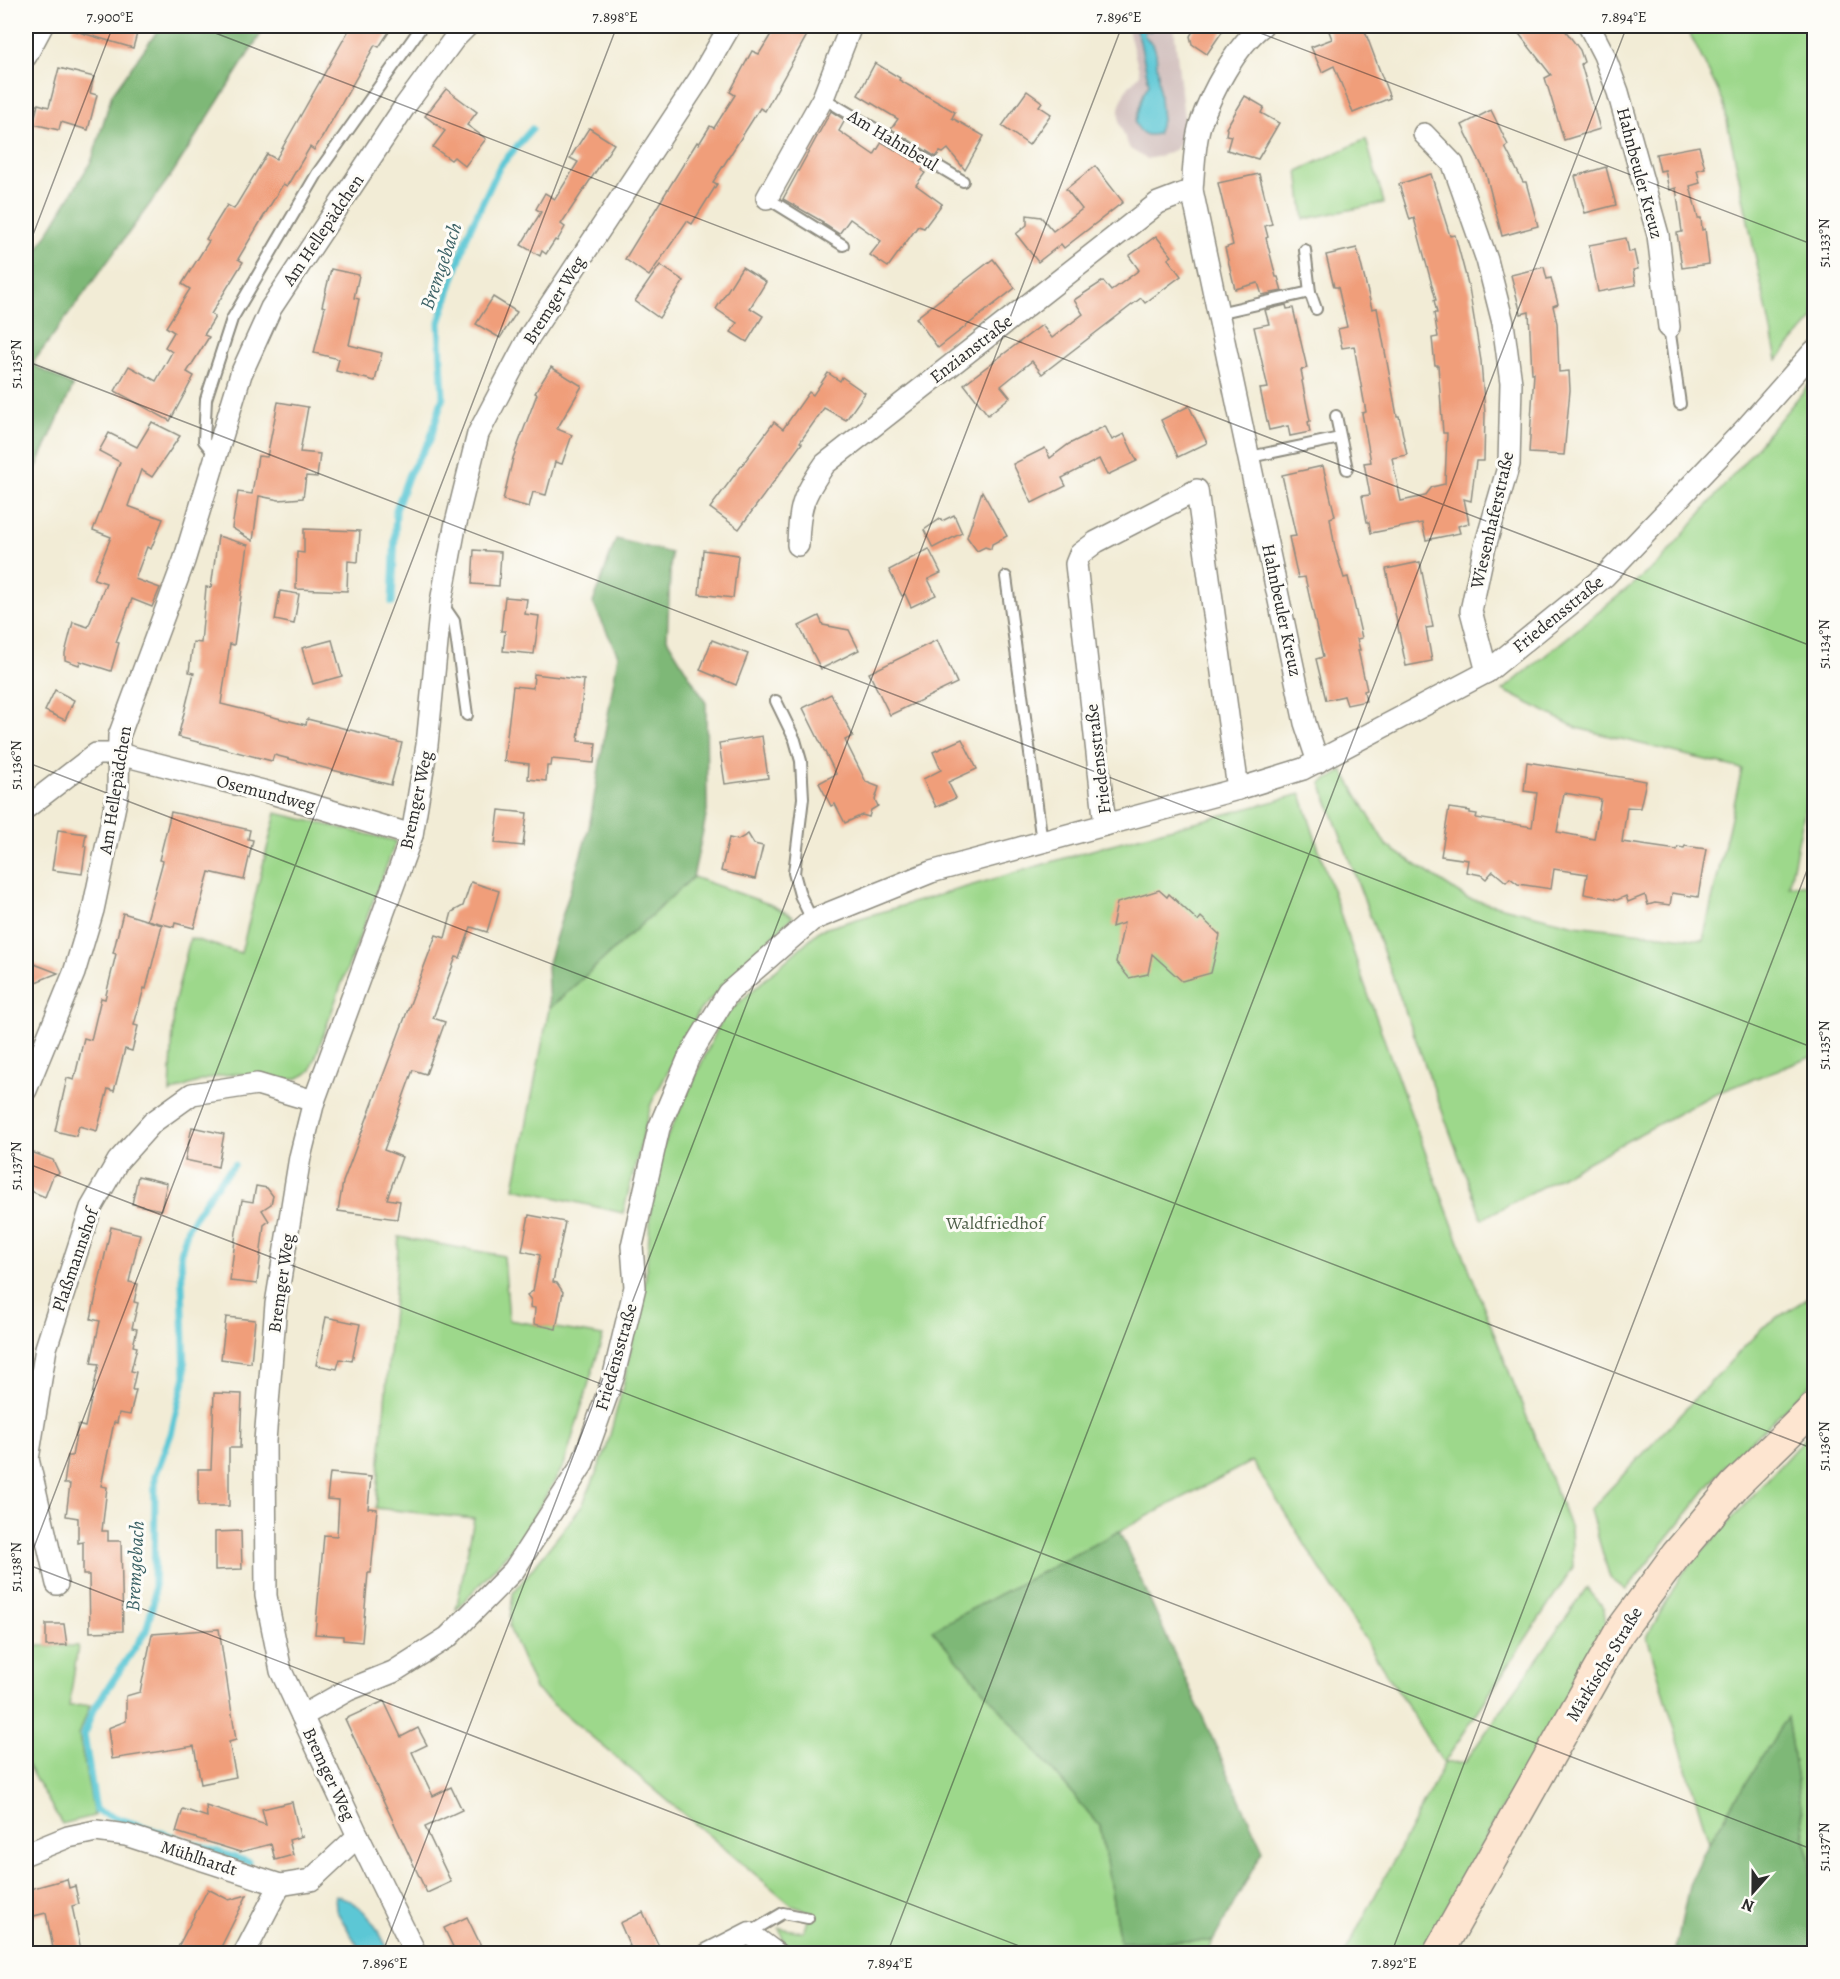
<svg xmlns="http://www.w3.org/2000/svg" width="1840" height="1979" viewBox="0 0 1840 1979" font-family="Alegreya,serif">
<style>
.industrial{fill:#d1bfbd}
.green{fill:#9dd88b;stroke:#64825b;stroke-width:1.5}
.forest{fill:#7eb877;stroke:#547251;stroke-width:1.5}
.water{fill:#5bc7d5;stroke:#437980;stroke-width:1.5}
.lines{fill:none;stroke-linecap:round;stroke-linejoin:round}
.stream{stroke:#5bc7d5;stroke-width:7}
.building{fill:#f09e7a;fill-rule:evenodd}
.service-casing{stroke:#8e8c80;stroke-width:14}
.minor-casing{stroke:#8e8c80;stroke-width:24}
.secondary-casing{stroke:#8e8c80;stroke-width:33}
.service{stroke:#fff;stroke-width:10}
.minor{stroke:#fff;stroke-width:21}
.secondary{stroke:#fde5d0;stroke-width:30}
.ticks{fill:none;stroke:#2b2b2b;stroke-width:1.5;stroke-opacity:0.45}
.labels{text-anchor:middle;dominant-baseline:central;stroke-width:6;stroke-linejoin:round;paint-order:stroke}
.street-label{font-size:18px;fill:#2b2b2b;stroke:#fdfcf7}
.park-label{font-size:18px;fill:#4d5f48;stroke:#fdfcf7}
.water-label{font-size:20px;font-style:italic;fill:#3c6266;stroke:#fdfcf7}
.neatline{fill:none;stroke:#2b2b2b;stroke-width:2}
.ticks-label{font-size:15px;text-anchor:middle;fill:#2b2b2b}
</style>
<rect width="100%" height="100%" fill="#fdfcf7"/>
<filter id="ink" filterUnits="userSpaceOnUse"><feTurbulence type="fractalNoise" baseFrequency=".0167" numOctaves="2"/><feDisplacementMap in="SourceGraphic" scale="12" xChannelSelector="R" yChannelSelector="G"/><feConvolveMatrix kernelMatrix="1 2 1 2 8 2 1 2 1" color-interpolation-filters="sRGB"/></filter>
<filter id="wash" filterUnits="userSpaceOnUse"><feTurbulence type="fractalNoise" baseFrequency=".008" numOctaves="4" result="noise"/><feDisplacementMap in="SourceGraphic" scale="24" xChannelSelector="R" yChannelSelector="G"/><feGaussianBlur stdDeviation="1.35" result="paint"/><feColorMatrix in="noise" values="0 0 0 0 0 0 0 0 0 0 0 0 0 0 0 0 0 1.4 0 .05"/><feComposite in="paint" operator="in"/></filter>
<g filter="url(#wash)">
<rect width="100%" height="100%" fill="#f2ecd6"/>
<polygon class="industrial" points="1127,26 1174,26 1185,128 1182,139 1176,149 1161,156 1147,159 1130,149 1119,123 1119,108 1125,91 1140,74"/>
<g class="green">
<polygon points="1686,26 1803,26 1814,56 1814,318 1777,360 1723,101"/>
<polygon points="1366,139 1384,203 1304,219 1298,171"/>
<polygon points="1812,381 1814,382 1814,769 1813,770 1789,886 1814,884 1814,1056 1714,1094 1482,1219 1321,783 1343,771 1386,845 1466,898 1575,925 1703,940 1742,769 1577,728 1503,690 1661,561"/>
<path d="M1301,794C1380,1043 1475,1287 1571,1529L1573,1567L1444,1763L1465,1762L1587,1588L1604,1608L1606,1632L1504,1805L1423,1953H1345L1444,1764L1252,1461L933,1630L1100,1826L1120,1942L1213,1941L1208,1953H788L779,1928L804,1932L811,1912L793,1906L535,1689L509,1627L513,1593L582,1506L606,1450L623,1386L646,1276L654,1165L723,1017L820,930L1116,843Z"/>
<path d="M276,813L396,841L340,988L311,1070C290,1091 260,1072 234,1074C212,1076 190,1084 170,1093L174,1005L190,938L241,953Z"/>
<polygon points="693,877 769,904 793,916 700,1010 651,1104 623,1213 514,1188 549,1009"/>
<polygon points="399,1237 504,1256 509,1320 603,1336 564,1465 520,1540 456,1610 474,1519 376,1508"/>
<polygon points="1814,1294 1814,1381 1724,1467 1626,1590 1610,1578 1590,1510 1763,1327"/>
<polygon points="1814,1428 1814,1891 1787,1718 1709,1842 1647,1637 1681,1575"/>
<polygon points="26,1646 78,1646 69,1706 90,1705 79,1735 94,1816 62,1824 26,1763"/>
</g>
<g class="forest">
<polygon points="161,26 266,26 172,174 32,364 73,386 35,470 26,544 26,269 92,160 112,94"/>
<polygon points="616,539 671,553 667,639 706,703 707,812 693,877 549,1009 547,966 589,828 618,655 593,603"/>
<polygon points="1119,1531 1263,1851 1213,1941 1120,1942 1100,1826 932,1630"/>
<polygon points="1787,1717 1814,1891 1814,1953 1675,1953 1689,1885 1709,1842"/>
</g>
<g class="water">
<path d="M1134,26H1155L1150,31L1145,29L1144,35L1154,46L1156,53L1162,121L1157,134C1145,137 1141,134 1135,123L1144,92L1149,84L1139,37Z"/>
<path d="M335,1895C364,1901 378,1929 390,1953H362L336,1910Z"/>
</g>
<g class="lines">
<g class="stream">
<polyline points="392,602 396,510 409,474 430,440 443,397 439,323 468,233 500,166 532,129"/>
<polyline points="234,1165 214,1188 188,1227 181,1253 185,1376 171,1434 155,1476 154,1600 146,1631 92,1712 84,1735 96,1811 248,1862"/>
</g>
</g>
<g id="blocks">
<g class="building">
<polygon points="73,26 139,26 133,48 72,30"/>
<polygon points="347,26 393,26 379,47 375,45 323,136 314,150 310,147 287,186 283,184 238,259 243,262 211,314 215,317 204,335 209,337 187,372 194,376 170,421 115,391 129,366 156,381 172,352 165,347 174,332 166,327 190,289 182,284 209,241 206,239 227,205 234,209 267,154 276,159 350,28"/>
<polygon points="776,26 790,26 807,35 765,111 760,108 713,182 717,184 692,224 687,221 649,276 625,259 697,142 699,144 710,126 714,128 735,95 730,92 752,51 759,54"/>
<polygon points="1196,26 1226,26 1207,54 1192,44 1190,36"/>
<polygon points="1327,26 1363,26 1390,98 1353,113 1334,66 1322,72 1311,47 1332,39"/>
<polygon points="1513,26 1562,26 1580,50 1584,62 1581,64 1600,129 1564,140 1545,78 1551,75"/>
<polygon points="875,63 900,78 899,80 955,112 952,118 984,136 965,170 948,149 943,153 940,152 936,157 891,129 898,119 858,95"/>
<polygon points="59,68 94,77 90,93 97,95 88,130 61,122 59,130 33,124 38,104 49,107"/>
<polygon points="446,89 477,112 467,125 486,139 465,166 454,157 451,160 433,147 445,131 425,116"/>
<polygon points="1027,91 1042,102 1039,106 1051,114 1029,145 1002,126"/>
<polygon points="1245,96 1264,107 1261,113 1279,123 1258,159 1227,150 1231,136 1226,135 1227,129 1226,128"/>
<polygon points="1491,110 1508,145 1505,147 1523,182 1526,182 1538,226 1502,236 1486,174 1462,125"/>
<polygon points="831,111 845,120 839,131 874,155 882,142 925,167 922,170 925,173 916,185 942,204 924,228 918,226 888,267 870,255 881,241 850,219 839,234 822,223 823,222 783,199"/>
<polygon points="589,128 614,144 561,224 565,227 557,241 555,240 546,254 542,251 540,256 521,245 541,212 536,209 545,193 555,199 578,162 570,158"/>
<polygon points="1699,146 1705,168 1697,170 1700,183 1690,186 1698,218 1701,218 1702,230 1705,229 1709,264 1682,268 1677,233 1682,232 1676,188 1669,190 1665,170 1660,171 1656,154"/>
<polygon points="1095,166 1123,202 1064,248 1061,244 1038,262 1016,234 1027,225 1027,215 1041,217 1053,231 1082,209 1066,189"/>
<polygon points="1606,167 1616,205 1585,213 1575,176"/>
<polygon points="1259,174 1272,224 1265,226 1268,237 1266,238 1276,277 1278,277 1282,291 1262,295 1258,283 1235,289 1225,248 1233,245 1218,183"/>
<polygon points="1431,174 1450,236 1455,235 1469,288 1481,361 1485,414 1484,461 1476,461 1471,501 1464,499 1469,523 1458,526 1460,533 1426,540 1422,523 1371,533 1369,522 1367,522 1362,496 1370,495 1364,463 1371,462 1362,413 1366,412 1354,346 1342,348 1338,329 1347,327 1338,287 1334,287 1326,255 1357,248 1372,309 1377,308 1397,416 1399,416 1407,455 1392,458 1401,501 1425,496 1432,487 1445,484 1447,433 1443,433 1438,365 1435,365 1432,338 1438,337 1434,313 1437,313 1434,300 1436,300 1414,218 1410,220 1399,184"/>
<polygon points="1156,236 1172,256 1168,259 1181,276 1145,303 1141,298 1042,374 1032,361 1001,386 1010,397 988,415 964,384 1042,325 1052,338 1083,314 1074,300 1103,281 1111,291 1139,270 1129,256"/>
<polygon points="1626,238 1629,252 1634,251 1638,269 1633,270 1636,285 1598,292 1589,245"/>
<polygon points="993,259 1015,288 938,348 916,318"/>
<polygon points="660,265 684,281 659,318 635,301"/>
<polygon points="742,267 766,282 750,308 763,316 747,342 731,332 737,323 716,309"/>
<polygon points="1544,267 1547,279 1551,278 1558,304 1553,306 1557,323 1559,372 1569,371 1570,390 1564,455 1529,453 1534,373 1532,373 1529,312 1521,314 1511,275"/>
<polygon points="331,269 359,275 354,298 359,299 349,345 382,353 375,381 336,371 339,359 314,353 325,307 322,306"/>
<polygon points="493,297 517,312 500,338 476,324"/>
<polygon points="1286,305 1287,309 1293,308 1307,368 1301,370 1303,380 1302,381 1310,421 1308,422 1310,432 1290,436 1288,426 1269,430 1260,389 1268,388 1254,327 1269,324 1265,310"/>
<polygon points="551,367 582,386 557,429 572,435 562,464 555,462 546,495 533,492 529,507 503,500 513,458 537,394 535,393"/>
<polygon points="828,373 840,381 842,377 865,393 846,420 824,408 800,442 802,443 739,529 710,508 774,422 783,429 809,392 813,395"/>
<polygon points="278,402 308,407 300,452 320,454 317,477 306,476 303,498 279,500 259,496 253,541 232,528 238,492 252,494 258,456 267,457"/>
<polygon points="1189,406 1207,443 1178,457 1161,420"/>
<polygon points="152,422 180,436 152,477 141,470 128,506 163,519 151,549 147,547 135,579 160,588 152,607 132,599 116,642 119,643 111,671 80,661 79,665 65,660 65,653 73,622 88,627 106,583 94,579 111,537 93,530 120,462 99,451 109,433 137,447"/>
<polygon points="1105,426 1112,440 1124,434 1137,461 1107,475 1099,459 1062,478 1066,486 1032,503 1013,464 1045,448 1050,458 1069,444"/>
<polygon points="1323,466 1335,516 1330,518 1335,548 1344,578 1348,577 1362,638 1357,639 1360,650 1358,650 1367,690 1364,691 1366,701 1347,705 1344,696 1326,700 1316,659 1323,657 1305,577 1298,578 1289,537 1296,536 1282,475"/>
<polygon points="982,491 1007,536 992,544 991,549 985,547 977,551 967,537"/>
<polygon points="954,515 962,533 933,548 924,530 940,519 942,521"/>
<polygon points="304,529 360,531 358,562 348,561 347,591 296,589 297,552 304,553"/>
<polygon points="218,536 248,545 234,645 230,644 221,704 306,725 307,719 402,743 391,785 274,755 272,761 178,737 194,673 189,672 193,642 201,643 206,587 211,588"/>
<polygon points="929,549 941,573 928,579 936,595 911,607 905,594 902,596 889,570"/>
<polygon points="474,550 501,552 499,586 472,584"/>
<polygon points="703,550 738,555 733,598 699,594"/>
<polygon points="1420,562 1433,627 1426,628 1432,661 1406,666 1386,569"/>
<polygon points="280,591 299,594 294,624 275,620"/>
<polygon points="505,597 527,599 525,614 539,616 534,654 503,651 505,631 501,631"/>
<polygon points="819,616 823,625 849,630 859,650 821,669 799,626"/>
<polygon points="332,640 342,676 313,684 302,648"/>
<polygon points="712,640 748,654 736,685 700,670"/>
<polygon points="937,640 957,683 890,715 869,673"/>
<polygon points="534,674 584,680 578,741 596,743 594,763 552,759 551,766 547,766 546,781 528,779 529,764 504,761 513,686 533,688"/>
<polygon points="55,690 74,700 65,720 45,711"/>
<polygon points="831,694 853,736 845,740 866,782 879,787 875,800 878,806 871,810 869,817 862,815 845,823 835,804 831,806 819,783 836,774 803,708"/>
<polygon points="762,736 768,778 725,784 719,743"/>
<polygon points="962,739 977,769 948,782 956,798 936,807 923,779 941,770 933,752"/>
<path d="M1527,762L1646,781L1640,808L1627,807L1622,842L1677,850L1678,847L1684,848L1685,846L1706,849L1698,897L1672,893L1670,905L1655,903L1648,905L1645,895L1628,902L1626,896L1617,900L1584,894L1587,874L1554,869L1551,889L1518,884L1510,878L1506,882L1493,871L1486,879L1481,875L1466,872L1468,860L1441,856L1449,808L1470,811V813L1477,814L1476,818L1532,827L1537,793L1524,791ZM1564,793L1601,799L1594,839L1557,832Z"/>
<polygon points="499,810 527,813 523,846 495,843"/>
<polygon points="171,812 250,830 248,839 253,840 244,880 209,872 194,928 175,923 174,927 147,920 163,861 159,860"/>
<polygon points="58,830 86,834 84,846 86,846 82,874 52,870"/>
<polygon points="748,834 754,844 763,846 755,879 721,871 729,838 738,840"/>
<polygon points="471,882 499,891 487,932 471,927 460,958 456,957 433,1018 445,1022 426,1074 413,1070 384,1150 402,1157 387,1199 400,1201 397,1219 338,1211 343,1182 436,935 445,938 452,912 463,906"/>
<polygon points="1159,890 1167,897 1169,894 1198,921 1201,917 1220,935 1211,973 1182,981 1152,954 1148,974 1129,978 1116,962 1124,923 1112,927 1117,903"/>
<polygon points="123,913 162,925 146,989 144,988 134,1025 138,1026 132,1051 125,1049 114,1091 108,1089 97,1131 79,1126 76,1136 55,1131 67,1078 74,1080 84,1038 91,1040 101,998 105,999 116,954 113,953"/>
<polygon points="26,960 37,965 58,973 26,986"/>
<polygon points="192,1127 224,1134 218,1167 185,1160"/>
<polygon points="26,1150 53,1160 59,1173 53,1176 45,1197 26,1189"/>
<polygon points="138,1176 167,1183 161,1210 132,1204"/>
<polygon points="256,1186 267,1188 273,1196 271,1204 262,1210 269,1221 264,1225 257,1284 230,1281 236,1232 242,1200 253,1202"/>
<polygon points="529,1215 565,1222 553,1282 557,1283 563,1292 556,1329 534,1324 535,1308 530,1307 531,1300 527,1295 533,1291 540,1255 522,1251"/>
<polygon points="111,1227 140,1234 129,1282 138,1284 134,1302 138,1303 132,1328 137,1329 133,1346 137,1347 131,1371 136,1372 132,1390 136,1390 130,1415 119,1413 117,1423 114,1422 101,1486 107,1487 102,1531 108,1531 108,1541 121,1541 123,1631 90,1632 89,1575 83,1575 83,1542 78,1543 78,1518 66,1516 70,1484 64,1484 68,1456 72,1456 78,1425 85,1427 99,1364 91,1363 100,1321 91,1319"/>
<polygon points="226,1317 255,1320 251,1363 221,1359"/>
<polygon points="326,1317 360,1324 352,1361 340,1359 337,1369 316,1365"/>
<polygon points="214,1393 242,1394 240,1448 229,1448 229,1506 198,1506 198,1469 211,1469"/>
<polygon points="330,1473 371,1477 368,1508 377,1509 371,1573 368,1573 362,1642 343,1640 343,1636 315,1634 324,1535 337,1536 339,1500 327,1499"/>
<polygon points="241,1531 242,1569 215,1570 215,1532"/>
<polygon points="46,1624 64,1624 67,1645 46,1646"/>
<polygon points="219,1629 236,1740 229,1742 236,1777 201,1784 194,1746 112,1759 108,1728 126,1721 126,1696 140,1692 152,1634"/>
<polygon points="384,1701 401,1737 418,1728 427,1745 412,1752 433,1796 451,1787 462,1810 425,1827 451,1882 427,1893 345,1719"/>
<polygon points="292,1802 300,1836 303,1836 289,1840 293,1855 275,1860 271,1844 240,1852 176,1832 183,1809 207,1817 206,1806 266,1825 262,1809"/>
<polygon points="67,1879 69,1888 75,1886 79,1904 72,1906 81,1950 54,1953 46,1913 26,1918 26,1890"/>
<polygon points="208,1889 229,1900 247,1895 218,1953 175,1953"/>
<polygon points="643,1912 662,1953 633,1953 620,1923"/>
<polygon points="467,1917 482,1948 471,1953 456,1953 444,1928"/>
</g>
</g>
</g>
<g filter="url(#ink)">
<use href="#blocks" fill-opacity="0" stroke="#8e8c80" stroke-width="1.5"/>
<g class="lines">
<defs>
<g id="service">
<polyline points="823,98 963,181"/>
<polyline points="767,198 843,245"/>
<polyline points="1305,250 1310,292 1316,309"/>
<polyline points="1218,313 1310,292"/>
<polyline points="1669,327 1680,404"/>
<polyline points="1336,416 1347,469"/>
<polyline points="215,455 204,441 206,399 232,319 317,174 422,26"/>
<polyline points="1250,457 1340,438"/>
<polyline points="1006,577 1042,842"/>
<polyline points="443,605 454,621 467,715"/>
<polyline points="776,701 795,740 801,761 803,798 794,873 800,895 812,920"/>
<polyline points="749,1933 783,1913 808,1918"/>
</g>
<g id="minor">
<path d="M1262,26C1236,46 1211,93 1200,125C1194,145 1194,169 1192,190L1305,723L1318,762"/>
<polyline points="1589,26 1604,55 1618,92 1658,235 1669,327"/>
<polyline points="26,56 42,26"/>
<polyline points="1424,134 1453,164 1487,260 1503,323 1511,383 1509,464 1484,550 1471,611 1487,672"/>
<polyline points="767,198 823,98 851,26"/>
<path d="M798,545C799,506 803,496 825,464L1158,203L1192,190"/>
<polyline points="26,808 96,754 119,754 271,793 412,835"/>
<polyline points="1105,825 1076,564 1080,554 1096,542 1197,490 1238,789"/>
<polyline points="26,1090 74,973 93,910 118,791 119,736 184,561 241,374 271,308 405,106 454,39 467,26"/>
<polyline points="57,1584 28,1459 46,1348 91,1208 118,1161 153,1122 192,1094 257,1084 314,1101"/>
<polyline points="302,1716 348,1690 393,1672 448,1637 514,1570 582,1465 614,1375 635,1287 632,1246 659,1128 689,1057 728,993 812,920 931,872 1238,789 1303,769 1487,672 1605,576 1746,428 1814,351"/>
<polyline points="26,1854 68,1837 96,1831 126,1835 280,1885 311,1880 358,1836"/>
<polyline points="244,1954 280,1885"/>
<polyline points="416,1954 358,1836 281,1671 266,1596 265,1441 276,1304 300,1157 314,1101 412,835 427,745 441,602 455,527 478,434 529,337 700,78 730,26"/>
<polyline points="708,1954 749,1933 777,1954"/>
</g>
<polyline id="secondary" points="1438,1954 1620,1631 1676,1555 1735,1485 1814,1408"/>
</defs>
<use href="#service" class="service-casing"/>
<use href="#minor" class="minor-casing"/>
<use href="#secondary" class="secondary-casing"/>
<use href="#service" class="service"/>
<use href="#minor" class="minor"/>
<use href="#secondary" class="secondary"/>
</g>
</g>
<path class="ticks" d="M197,26L1814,647M1242,26L1814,245M26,253L113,26M26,361L1814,1048M26,762L1814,1449M26,1163L1814,1850M26,1564L1040,1954M26,1568L617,26M382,1954L1122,26M887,1954L1627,26M1391,1954L1814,852"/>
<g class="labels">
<g class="street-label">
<text transform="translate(893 140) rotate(31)">Am Hahnbeul</text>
<text transform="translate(1640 173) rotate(75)">Hahnbeuler Kreuz</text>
<text transform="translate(323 230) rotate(-56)">Am Hellepädchen</text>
<text transform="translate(554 300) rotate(-58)">Bremger Weg</text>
<text transform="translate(971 349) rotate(-38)">Enzianstraße</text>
<text transform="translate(1492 520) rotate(-77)">Wiesenhaferstraße</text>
<text transform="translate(1282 610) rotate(78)">Hahnbeuler Kreuz</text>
<text transform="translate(1558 614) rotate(-39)">Friedensstraße</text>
<text transform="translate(1098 759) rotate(-97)">Friedensstraße</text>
<text transform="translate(115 790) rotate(-81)">Am Hellepädchen</text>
<text transform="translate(266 793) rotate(15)">Osemundweg</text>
<text transform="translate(416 800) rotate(-78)">Bremger Weg</text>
<text transform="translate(75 1260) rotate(-71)">Plaßmannshof</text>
<text transform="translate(281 1283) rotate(-82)">Bremger Weg</text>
<text transform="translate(616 1357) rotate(-74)">Friedensstraße</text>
<text transform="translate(1604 1664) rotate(-59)">Märkische Straße</text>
<text transform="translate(329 1774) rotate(65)">Bremger Weg</text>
<text transform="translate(199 1858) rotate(18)">Mühlhardt</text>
</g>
<g class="park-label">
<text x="995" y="1223">Waldfriedhof</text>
</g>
<g class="water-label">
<text transform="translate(441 266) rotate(-71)">Bremgebach</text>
<text transform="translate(135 1566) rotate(-87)">Bremgebach</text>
</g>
</g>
<rect width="1840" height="1979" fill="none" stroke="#fdfcf7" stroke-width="66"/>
<g transform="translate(1753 1892) rotate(201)" stroke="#fdfcf7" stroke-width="4.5" paint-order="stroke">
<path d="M0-4.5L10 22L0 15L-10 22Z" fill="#2b2b2b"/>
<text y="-9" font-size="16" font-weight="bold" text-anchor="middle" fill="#2b2b2b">N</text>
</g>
<rect x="33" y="33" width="1774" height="1913" class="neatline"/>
<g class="ticks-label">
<text x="110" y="22">7.900°E</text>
<text x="615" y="22">7.898°E</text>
<text x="1119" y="22">7.896°E</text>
<text x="1624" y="22">7.894°E</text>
<text transform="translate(1824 243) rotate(-90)" y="5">51.133°N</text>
<text transform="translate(16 364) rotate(-90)" y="5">51.135°N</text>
<text transform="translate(1824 644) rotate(-90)" y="5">51.134°N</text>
<text transform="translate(16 765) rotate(-90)" y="5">51.136°N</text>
<text transform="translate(1824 1045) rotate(-90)" y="5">51.135°N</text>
<text transform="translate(16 1166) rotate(-90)" y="5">51.137°N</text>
<text transform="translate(1824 1446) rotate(-90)" y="5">51.136°N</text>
<text transform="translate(16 1567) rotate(-90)" y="5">51.138°N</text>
<text transform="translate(1824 1847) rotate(-90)" y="5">51.137°N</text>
<text x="385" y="1968">7.896°E</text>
<text x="890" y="1968">7.894°E</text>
<text x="1394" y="1968">7.892°E</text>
</g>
</svg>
